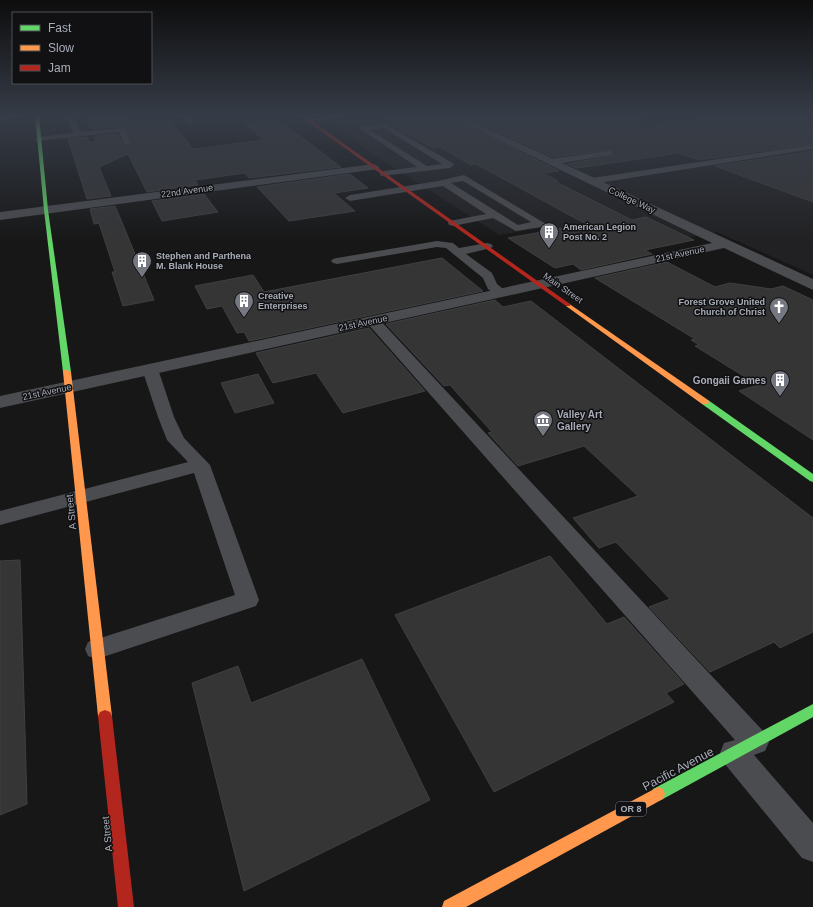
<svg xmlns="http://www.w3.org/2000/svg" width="813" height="907" viewBox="0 0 813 907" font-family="Helvetica,sans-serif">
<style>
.built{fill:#212123}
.building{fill:#353536;stroke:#3f4043}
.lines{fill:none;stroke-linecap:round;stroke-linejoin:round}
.lane{fill:#4b4c50;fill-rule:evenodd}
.street{fill:#4b4c50;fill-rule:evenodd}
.fast{fill:#63d668;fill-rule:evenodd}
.slow{fill:#ff974d;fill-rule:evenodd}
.jam{fill:#b3261e;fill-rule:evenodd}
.labels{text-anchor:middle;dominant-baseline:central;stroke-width:3;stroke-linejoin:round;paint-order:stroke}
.far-street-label{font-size:9px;fill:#a8adb8;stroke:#111113}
.far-poi-label{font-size:9px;font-weight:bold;fill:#a8adb8;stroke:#111113;text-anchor:start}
.shield{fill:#111113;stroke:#7b7e86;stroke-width:1}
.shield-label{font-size:9px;font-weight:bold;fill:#a8adb8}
.poi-label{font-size:10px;font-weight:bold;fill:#a8adb8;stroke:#111113;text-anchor:end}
.street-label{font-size:10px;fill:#a8adb8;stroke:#111113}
.near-street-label{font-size:12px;fill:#a8adb8;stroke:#111113}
</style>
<rect width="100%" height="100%" fill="#171717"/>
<path class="built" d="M317 115H813V275L717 232 601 255 550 226 499 235 370 152 344 132Z"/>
<g class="building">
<path d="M85 115H124L128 123 169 119 193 149 264 140 245 124 277 120 281 123H283L341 167 249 178 245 173 195 180 198 185 147 192 128 154 99 167 111 196 87 199 68 139 87 137 89 142H96L94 136 118 134 124 146 132 142 124 126 91 129Z"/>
<path d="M429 115H446L559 171 543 173 558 181H554L632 220 646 217 694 240 645 250 652 254 581 270 573 264 555 268 508 238 586 224 476 164 471 165 440 147 433 148 383 120Z"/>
<path d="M462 115H641L642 127 731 115H788L813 122V144L699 160 679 153 577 168 567 164 611 156 612 150 553 157Z"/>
<path d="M813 151V202L715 166Z"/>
<path d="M350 174 368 188 334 193 355 211 289 221 257 187Z"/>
<path d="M204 194 218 212 162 221 152 201Z"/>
<path d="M115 206 121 220 154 300 123 306 112 272H115L99 223 94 224 90 209Z"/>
<path d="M442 258 483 291 249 341 244 332 237 333 222 306 207 309 195 286 253 275 264 292Z"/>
<path d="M667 262 715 287 730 283 771 289 783 286 813 300V440L739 391 758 385 695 346 699 345 691 340 695 339 595 278Z"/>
<path d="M495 300 503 307 531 301 813 518V632L780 648 774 642 710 672 649 607 670 599 616 542 599 548 573 518 638 496 584 446 518 466 488 433 492 432 450 385 444 386 386 324Z"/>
<path d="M369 328 425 391 343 413 316 373 273 383 256 353Z"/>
<path d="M258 374 274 403 235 413 221 383Z"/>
<path d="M550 556 607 624 624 617 684 684 666 693 674 702 494 792 395 615Z"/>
<path d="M20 560 27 804 0 815V561Z"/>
<path d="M362 659 430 800 244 891 192 683 238 666 251 703Z"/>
</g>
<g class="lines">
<g class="lane">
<path d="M67 115H73L81 132 121 128H124L131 142 127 144H124L119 132 36 141 35 139 39 137 73 133Z"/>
<path d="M176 115 187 116 194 122 192 123H188L183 118Z"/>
<path d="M385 124 453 163 454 165 450 168 381 176 380 174 384 171 417 167 359 128 363 126ZM384 128 442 164 427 166 370 130Z"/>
<path d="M813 145V149L592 184 587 181 592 178Z"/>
<path d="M608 151H611V155L550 165 546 162 550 159Z"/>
<path d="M464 175 546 224 541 227 516 231 493 218 453 226 449 225 448 223 449 221 486 214 443 186 350 201 345 198 350 195 438 181ZM463 181 531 222 518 225 451 183Z"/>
<path d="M437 241 453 243 459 248 487 243 491 244 493 246 491 248 466 254 492 273 497 284 508 293 506 296H498L488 289 483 278 446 248 437 247 337 264 333 263 331 261 333 259 337 258Z"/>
<path d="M373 317 378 318 765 733 769 742 765 751 754 755 813 823V862L802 858 724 763 720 753 724 743 735 740 368 324 366 321 368 318Z"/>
<path d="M150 364 155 366 158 369 174 417 184 438 210 465 259 600 256 606 97 659 88 656 85 649 88 642 235 595 194 473 0 525V511L188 462 167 440 158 417 142 369 145 366Z"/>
</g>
<g class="street">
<path d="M0 115H24L20 118 0 120Z"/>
<path d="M297 115H307L312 120 308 123Z"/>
<path d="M447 115H458L813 279V290L724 248 0 408V396L712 243Z"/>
<path d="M374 164 379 167 378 169 0 220V212Z"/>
</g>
<g class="fast">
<path d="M35 115H39L48 210 71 372 67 374 63 372 44 210Z"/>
<path d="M702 400H708L813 474V482L810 481 702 404 701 402Z"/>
<path d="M813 704V717L663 799 658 801 653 799 651 794 653 789Z"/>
</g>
<g class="slow">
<path d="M340 115H352L308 121 306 120Z"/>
<path d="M568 303 708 400 709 402 708 404H702L566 306V304Z"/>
<path d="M64 370H67L71 372 112 716 110 720 105 722 100 720 98 716 63 372Z"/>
<path d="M658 787 663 789 665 794 663 799 466 907H442L444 901Z"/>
</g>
<g class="jam">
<path d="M307 119H309L570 304V306H566L307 121Z"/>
<path d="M105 710 110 712 112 716 134 907H118L98 716 100 712Z"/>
</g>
</g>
<linearGradient id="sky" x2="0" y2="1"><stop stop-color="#0d0d0d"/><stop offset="0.48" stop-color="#363c47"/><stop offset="1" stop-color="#363c47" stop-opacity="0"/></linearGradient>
<rect width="813" height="242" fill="url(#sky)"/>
<defs>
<symbol id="building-pin" viewBox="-11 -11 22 30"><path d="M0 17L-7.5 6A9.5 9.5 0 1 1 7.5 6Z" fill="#757880" stroke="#111113"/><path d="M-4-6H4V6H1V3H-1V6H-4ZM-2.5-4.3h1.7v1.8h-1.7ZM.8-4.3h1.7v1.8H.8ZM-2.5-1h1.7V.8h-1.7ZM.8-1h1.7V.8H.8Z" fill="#fff"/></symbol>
<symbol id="church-pin" viewBox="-11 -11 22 30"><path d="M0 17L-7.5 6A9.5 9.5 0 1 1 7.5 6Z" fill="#757880" stroke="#111113"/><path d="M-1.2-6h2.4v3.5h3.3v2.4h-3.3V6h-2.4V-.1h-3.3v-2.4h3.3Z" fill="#fff"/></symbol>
<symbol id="museum-pin" viewBox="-11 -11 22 30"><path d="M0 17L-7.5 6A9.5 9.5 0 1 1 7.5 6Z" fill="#757880" stroke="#111113"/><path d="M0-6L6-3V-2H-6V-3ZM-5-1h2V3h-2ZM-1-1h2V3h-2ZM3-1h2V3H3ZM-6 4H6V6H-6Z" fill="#fff"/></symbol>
</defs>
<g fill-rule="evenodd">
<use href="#building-pin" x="538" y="221" width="22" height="30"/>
<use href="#building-pin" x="131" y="250" width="22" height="30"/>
<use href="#building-pin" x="233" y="290" width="22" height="30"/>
<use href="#church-pin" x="768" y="296" width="22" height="30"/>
<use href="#building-pin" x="769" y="369" width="22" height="30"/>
<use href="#museum-pin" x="532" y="409" width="22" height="30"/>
</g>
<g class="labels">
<g class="far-street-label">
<text transform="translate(187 191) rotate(-8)">22nd Avenue</text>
<text transform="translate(632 200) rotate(25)">College Way</text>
<text transform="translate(680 254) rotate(-12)">21st Avenue</text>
<text transform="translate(563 288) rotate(35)">Main Street</text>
<text transform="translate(363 323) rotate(-12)">21st Avenue</text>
<text transform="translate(47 392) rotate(-12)">21st Avenue</text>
</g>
<g class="far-poi-label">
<text x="563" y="227">American Legion<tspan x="563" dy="10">Post No. 2</tspan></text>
<text x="156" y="256">Stephen and Parthena<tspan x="156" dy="10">M. Blank House</tspan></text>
<text x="258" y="296">Creative<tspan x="258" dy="10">Enterprises</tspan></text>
<text x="765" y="302" text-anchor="end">Forest Grove United<tspan x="765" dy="10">Church of Christ</tspan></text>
</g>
<rect class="shield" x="616" y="802" width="30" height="14" rx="3"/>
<g class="shield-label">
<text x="631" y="809">OR 8</text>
</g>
<g class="poi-label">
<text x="766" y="380">Gongaii Games</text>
<text x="557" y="414" text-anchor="start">Valley Art<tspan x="557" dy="12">Gallery</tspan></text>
</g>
<g class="street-label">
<text transform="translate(71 512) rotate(-96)">A Street</text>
<text transform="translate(107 834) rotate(-96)">A Street</text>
</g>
<g class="near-street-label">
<text transform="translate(678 769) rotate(-28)">Pacific Avenue</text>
</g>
</g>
<rect x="12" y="12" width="140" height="72" fill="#111113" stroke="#4d4f55"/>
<rect x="20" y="25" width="20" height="6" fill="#63d668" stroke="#4d4f55"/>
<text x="48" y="32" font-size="12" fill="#a8adb8">Fast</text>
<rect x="20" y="45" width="20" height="6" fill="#ff974d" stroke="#4d4f55"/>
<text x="48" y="52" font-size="12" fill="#a8adb8">Slow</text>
<rect x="20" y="65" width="20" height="6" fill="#b3261e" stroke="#4d4f55"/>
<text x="48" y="72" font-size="12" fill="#a8adb8">Jam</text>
</svg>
